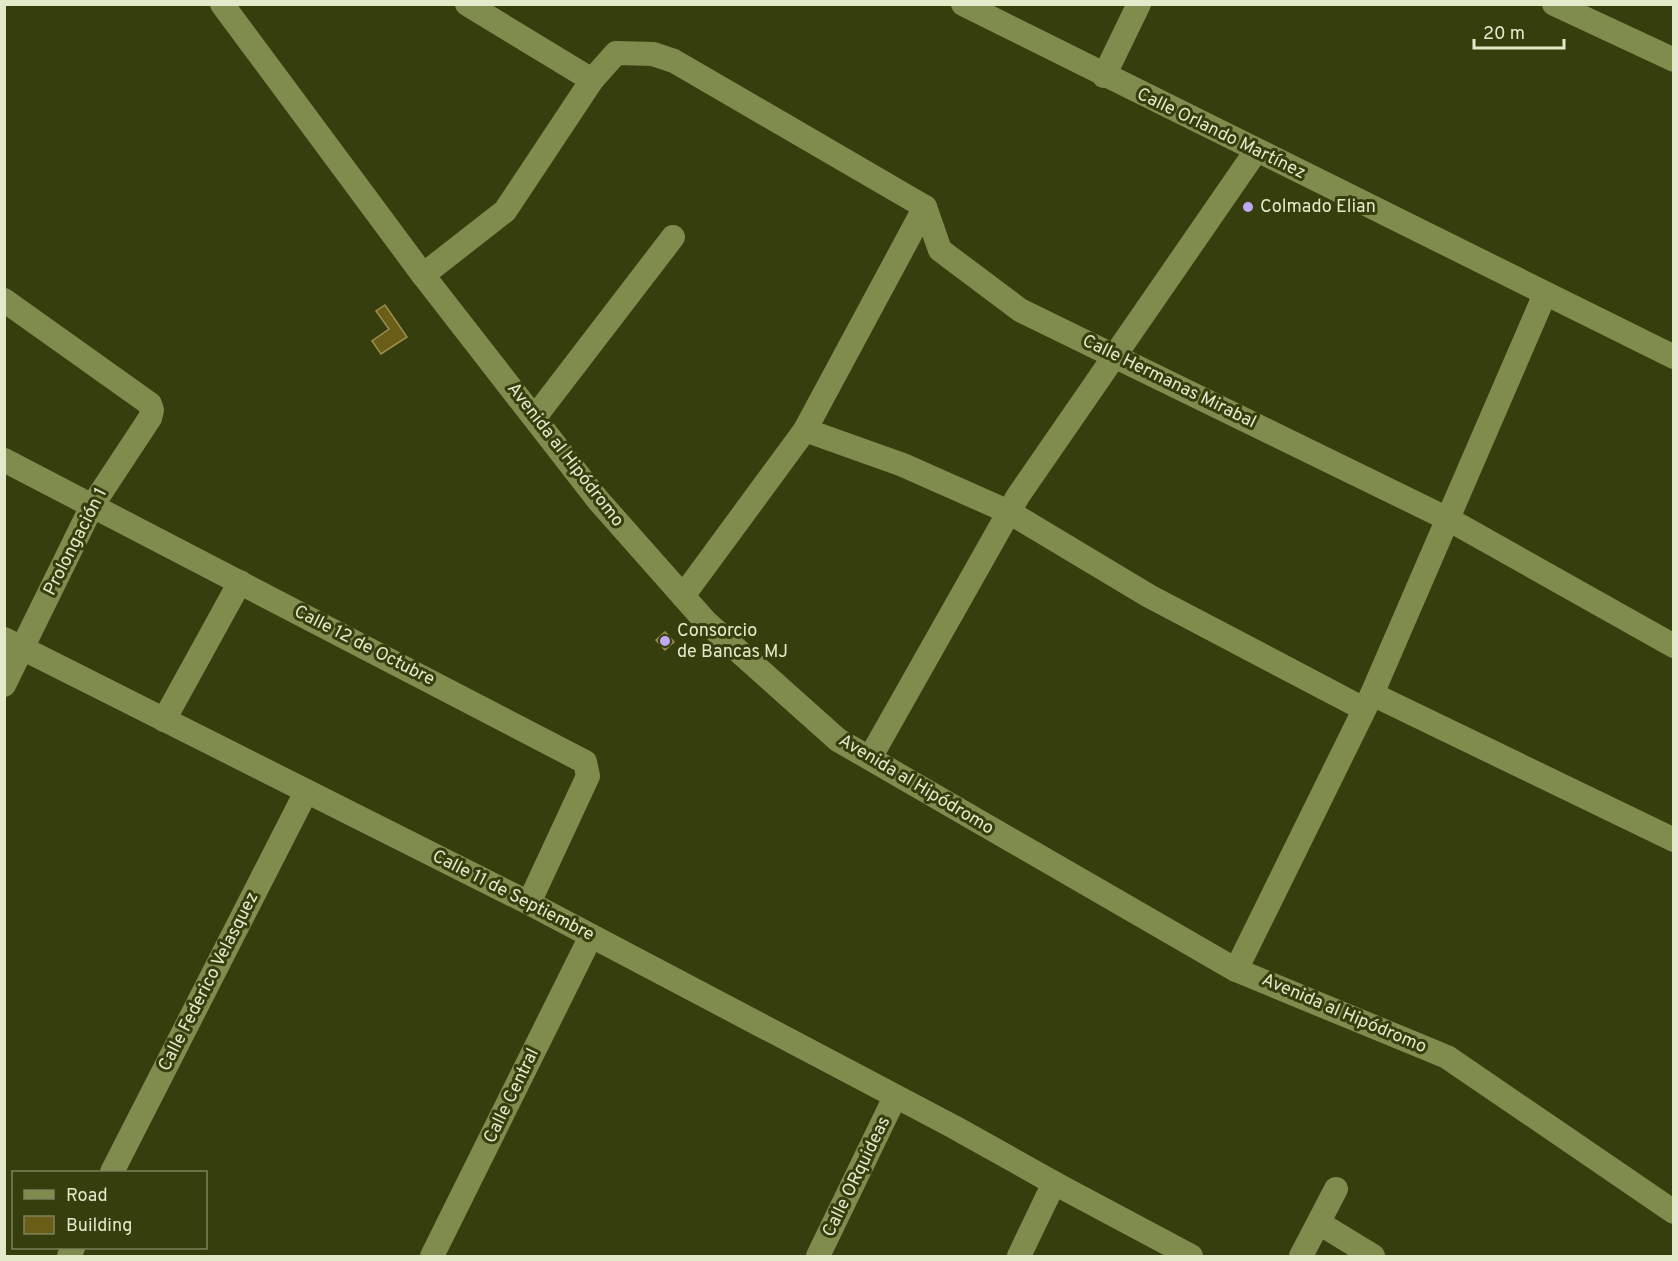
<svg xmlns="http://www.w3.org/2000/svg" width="1678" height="1261" viewBox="0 0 1678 1261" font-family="Overpass,sans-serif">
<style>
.building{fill:#6a5d18;stroke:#9c8f4e;stroke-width:1.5}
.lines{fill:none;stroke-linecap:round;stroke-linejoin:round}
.minor{stroke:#808c4e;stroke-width:24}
.poi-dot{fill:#c0a8f4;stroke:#363e0e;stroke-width:2}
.labels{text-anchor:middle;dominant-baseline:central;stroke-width:6;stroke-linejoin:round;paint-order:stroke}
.street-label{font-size:18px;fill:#e3eaca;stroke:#363e0e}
.poi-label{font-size:18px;fill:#e3eaca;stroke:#363e0e;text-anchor:start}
</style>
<rect width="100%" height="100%" fill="#363e0e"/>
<g class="building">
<path d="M385 305 407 337 381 354 372 341 389 329 376 311Z"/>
<path d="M665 632 674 642 665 650 656 640Z"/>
</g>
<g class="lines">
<g class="minor">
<path d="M222 4 423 275 598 500 706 622 838 740 1236 970 1447 1057 1674 1212"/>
<path d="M467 4 592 80"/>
<path d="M963 4 1674 357"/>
<path d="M1554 4 1674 60"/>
<path d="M1104 76 1139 4"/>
<path d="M925 207 940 250 1020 310 1448 519 1674 646"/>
<path d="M423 275 505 211 592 80 616 53 653 54 674 61 925 207 805 430 683 596"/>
<path d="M4 300 150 404 152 410 150 418 92 506 4 685"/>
<path d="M535 417 673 237"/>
<path d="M805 430 903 465 1009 512 1149 596 1364 709"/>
<path d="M4 460 585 762 588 776 529 903"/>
<path d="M4 639 529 903 954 1127 1054 1183 1019 1256"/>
<path d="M1372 694 1674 840"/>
<path d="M164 720 240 582"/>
<path d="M870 758 1018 496 1256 151"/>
<path d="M1236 970 1372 694 1545 294"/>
<path d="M112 1172 306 792"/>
<path d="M1054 1183 1191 1256"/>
<path d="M1319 1223 1373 1256"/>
<path d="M69 1256 73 1248"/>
<path d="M432 1256 591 936"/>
<path d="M818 1256 895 1097"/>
<path d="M1301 1256 1336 1189"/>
</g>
</g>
<g class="poi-dot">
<circle cx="1248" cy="207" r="6"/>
<circle cx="665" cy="641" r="6"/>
</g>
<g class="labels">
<g class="street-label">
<text transform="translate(1221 134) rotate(26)">Calle Orlando Martínez</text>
<text transform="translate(1169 382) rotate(26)">Calle Hermanas Mirabal</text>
<text transform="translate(565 455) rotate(52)">Avenida al Hipódromo</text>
<text transform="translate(76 542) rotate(-63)">Prolongación 1</text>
<text transform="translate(364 646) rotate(27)">Calle 12 de Octubre</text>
<text transform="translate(916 785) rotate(31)">Avenida al Hipódromo</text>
<text transform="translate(513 896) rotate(27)">Calle 11 de Septiembre</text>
<text transform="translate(209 982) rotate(-63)">Calle Federico Velasquez</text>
<text transform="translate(1344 1014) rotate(23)">Avenida al Hipódromo</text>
<text transform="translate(512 1096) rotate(-64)">Calle Central</text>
<text transform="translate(857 1177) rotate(-64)">Calle ORquideas</text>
</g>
<g class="poi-label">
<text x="1260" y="207">Colmado Elian</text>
<text x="677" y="631">Consorcio<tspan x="677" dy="21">de Bancas MJ</tspan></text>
</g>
</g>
<rect width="1678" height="1261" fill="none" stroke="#e3eaca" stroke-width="12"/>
<rect x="12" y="1171" width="195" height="78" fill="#363e0e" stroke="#7b8359" stroke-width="1.5"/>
<rect x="24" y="1190" width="30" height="9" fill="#808c4e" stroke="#7b8359" stroke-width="1.5"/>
<text x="66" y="1201" font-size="18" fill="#e3eaca">Road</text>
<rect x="24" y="1216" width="30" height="18" fill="#6a5d18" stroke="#7b8359" stroke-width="1.5"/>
<text x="66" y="1231" font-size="18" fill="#e3eaca">Building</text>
<path d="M1474 39v9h90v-9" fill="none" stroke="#e3eaca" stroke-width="3"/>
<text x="1483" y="39" font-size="18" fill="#e3eaca" stroke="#363e0e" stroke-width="4.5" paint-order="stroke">20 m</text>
</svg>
